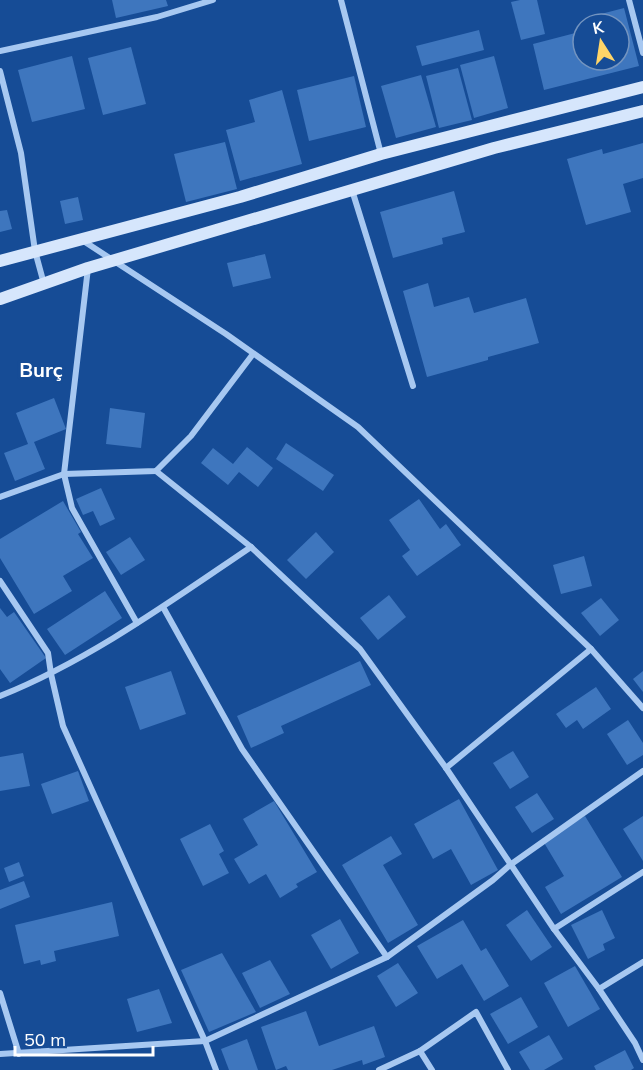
<svg xmlns="http://www.w3.org/2000/svg" width="643" height="1070" viewBox="0 0 643 1070" font-family="Mulish,sans-serif">
<style>
.building{fill:#3e76be}
.lines{fill:none;stroke-linecap:round;stroke-linejoin:round}
.minor{stroke:#a7c8f1;stroke-width:6}
.secondary{stroke:#d6e6fc;stroke-width:12}
.labels{text-anchor:middle;dominant-baseline:central;stroke-width:6;stroke-linejoin:round;paint-order:stroke}
.quarter-label{font-size:20px;font-weight:bold;fill:#fff;stroke:#164c96}
</style>
<rect width="100%" height="100%" fill="#164c96"/>
<g class="building">
<path d="M112 0H166L168 6 116 18Z"/>
<path d="M520 0H537L545 34 521 40 511 2Z"/>
<path d="M624 8 639 66 544 90 533 44 583 31V60H619V24H604L601 14Z"/>
<path d="M479 30 484 50 422 66 416 46Z"/>
<path d="M131 47 146 104 103 115 88 58Z"/>
<path d="M72 56 85 109 32 122 18 70Z"/>
<path d="M494 56 508 108 474 118 460 65Z"/>
<path d="M458 68 472 120 439 128 426 76Z"/>
<path d="M421 75 436 127 396 138 381 86Z"/>
<path d="M354 76 366 127 309 141 297 90Z"/>
<path d="M282 90 302 164 240 181 226 130 255 122 249 100Z"/>
<path d="M225 142 237 189 186 202 174 154Z"/>
<path d="M643 143V178L623 184 631 212 586 225 567 159 602 149 603 154Z"/>
<path d="M454 191 465 232 442 238 443 244 393 258 380 212Z"/>
<path d="M78 197 83 220 65 224 60 201Z"/>
<path d="M7 210 12 229 0 232V211Z"/>
<path d="M265 254 271 278 233 287 227 263Z"/>
<path d="M428 283 434 307 469 297 474 313 526 298 539 343 488 357V360L427 377 403 291Z"/>
<path d="M54 398 66 429 34 442 45 469 15 481 4 453 28 444 16 413Z"/>
<path d="M110 408 145 413 141 448 106 444Z"/>
<path d="M286 443 334 475 323 491 276 459Z"/>
<path d="M247 447 273 468 258 487 239 472 228 485 201 463 213 448 233 464Z"/>
<path d="M101 488 115 519 100 526 93 511 83 515 76 499Z"/>
<path d="M419 499 440 529 446 524 461 545 417 576 402 556 410 550 389 520Z"/>
<path d="M63 501 81 532 78 534 93 558 63 576 72 591 34 614 0 558V539Z"/>
<path d="M316 532 334 552 306 579 287 560Z"/>
<path d="M130 537 145 560 121 575 106 552Z"/>
<path d="M584 556 592 586 561 594 553 565Z"/>
<path d="M105 591 122 618 65 655 47 629Z"/>
<path d="M389 595 406 617 378 640 360 618Z"/>
<path d="M601 598 619 620 600 636 581 613Z"/>
<path d="M0 608 7 617 14 612 46 658 10 683 0 669Z"/>
<path d="M360 661 371 685 281 726 284 733 251 748 237 716Z"/>
<path d="M171 671 186 714 140 730 125 687Z"/>
<path d="M643 671V692L633 679Z"/>
<path d="M596 687 611 709 583 729 577 720 566 728 556 714Z"/>
<path d="M628 720 643 743V755L627 765 607 734Z"/>
<path d="M513 751 529 777 510 789 493 763Z"/>
<path d="M23 753 30 786 0 791V757Z"/>
<path d="M78 771 89 801 52 814 41 784Z"/>
<path d="M537 793 554 819 532 833 515 807Z"/>
<path d="M459 799 498 870 471 885 451 849 433 859 414 824Z"/>
<path d="M274 801 317 872 296 884 298 887 280 898 266 874 249 884 234 859 258 845 243 819Z"/>
<path d="M585 816 622 877 561 914 545 887 564 876 543 841Z"/>
<path d="M643 816V861L623 829Z"/>
<path d="M210 824 224 851 219 854 229 873 203 886 180 839Z"/>
<path d="M391 836 402 854 383 865 418 925 388 943 342 865Z"/>
<path d="M19 862 24 876 9 882 4 868Z"/>
<path d="M24 881 30 897 0 909V890Z"/>
<path d="M112 902 119 936 54 951 56 961 41 965 40 960 24 964 15 925Z"/>
<path d="M527 910 552 947 531 961 506 925Z"/>
<path d="M602 910 615 938 603 944 605 950 588 959 571 925Z"/>
<path d="M340 919 359 953 331 969 311 935Z"/>
<path d="M463 920 481 951 486 948 509 986 484 1001 462 964 437 979 417 946Z"/>
<path d="M222 953 256 1012 209 1032 181 970Z"/>
<path d="M270 960 290 994 260 1008 242 973Z"/>
<path d="M398 963 418 993 396 1007 377 976Z"/>
<path d="M575 966 600 1009 568 1027 544 983Z"/>
<path d="M159 989 172 1023 137 1032 127 999Z"/>
<path d="M521 997 538 1027 508 1044 490 1014Z"/>
<path d="M306 1011 319 1046 374 1026 385 1057 363 1065 362 1060 332 1070H288L286 1066 276 1070 261 1027Z"/>
<path d="M549 1035 563 1059 544 1070H530L519 1052Z"/>
<path d="M247 1039 258 1070H229L221 1049Z"/>
<path d="M625 1050 634 1068 631 1070H596L594 1066Z"/>
</g>
<g class="lines">
<g class="minor">
<path d="M341 0 381 154"/>
<path d="M629 0 643 53"/>
<path d="M0 51 157 17 213 0"/>
<path d="M0 71 21 153 35 251 44 284"/>
<path d="M352 190 413 386"/>
<path d="M82 240 226 334 358 427 591 649 643 708"/>
<path d="M88 268 64 474 72 508 137 623"/>
<path d="M156 471 251 547 360 649 446 768 554 929 599 989 635 1043 643 1060"/>
<path d="M0 497 64 474 156 471 191 436 253 354"/>
<path d="M0 581 48 653 51 674 63 726 205 1041 216 1070"/>
<path d="M163 607 242 749 387 957"/>
<path d="M0 696C90 660 171 601 251 547"/>
<path d="M446 768 591 649"/>
<path d="M554 929 643 872"/>
<path d="M599 989 643 962"/>
<path d="M0 993 19 1054"/>
<path d="M420 1051 432 1070"/>
<path d="M0 1054 205 1041 387 957 493 880 510 865 643 771"/>
<path d="M379 1070 420 1051 476 1012 508 1070"/>
</g>
<g class="secondary">
<path d="M0 261 240 197 381 154 643 87"/>
<path d="M0 299 88 268 494 148 643 111"/>
</g>
</g>
<g class="labels">
<g class="quarter-label">
<text x="41" y="369">Burç</text>
</g>
</g>
<g transform="translate(601 42) rotate(348)"><circle r="28" fill="#164c96" stroke="#7394c0" stroke-width="1.5"/>
<path d="M0-4.5L10 22L0 15L-10 22Z" fill="#ffd568"/>
<text y="-9" font-size="16" font-weight="bold" text-anchor="middle" fill="#ffffff">K</text>
</g>
<path d="M15 1046v9h138v-9" fill="none" stroke="#ffffff" stroke-width="3"/>
<text x="24" y="1046" font-size="18" fill="#ffffff" stroke="#164c96" stroke-width="4.5" paint-order="stroke">50 m</text>
</svg>
